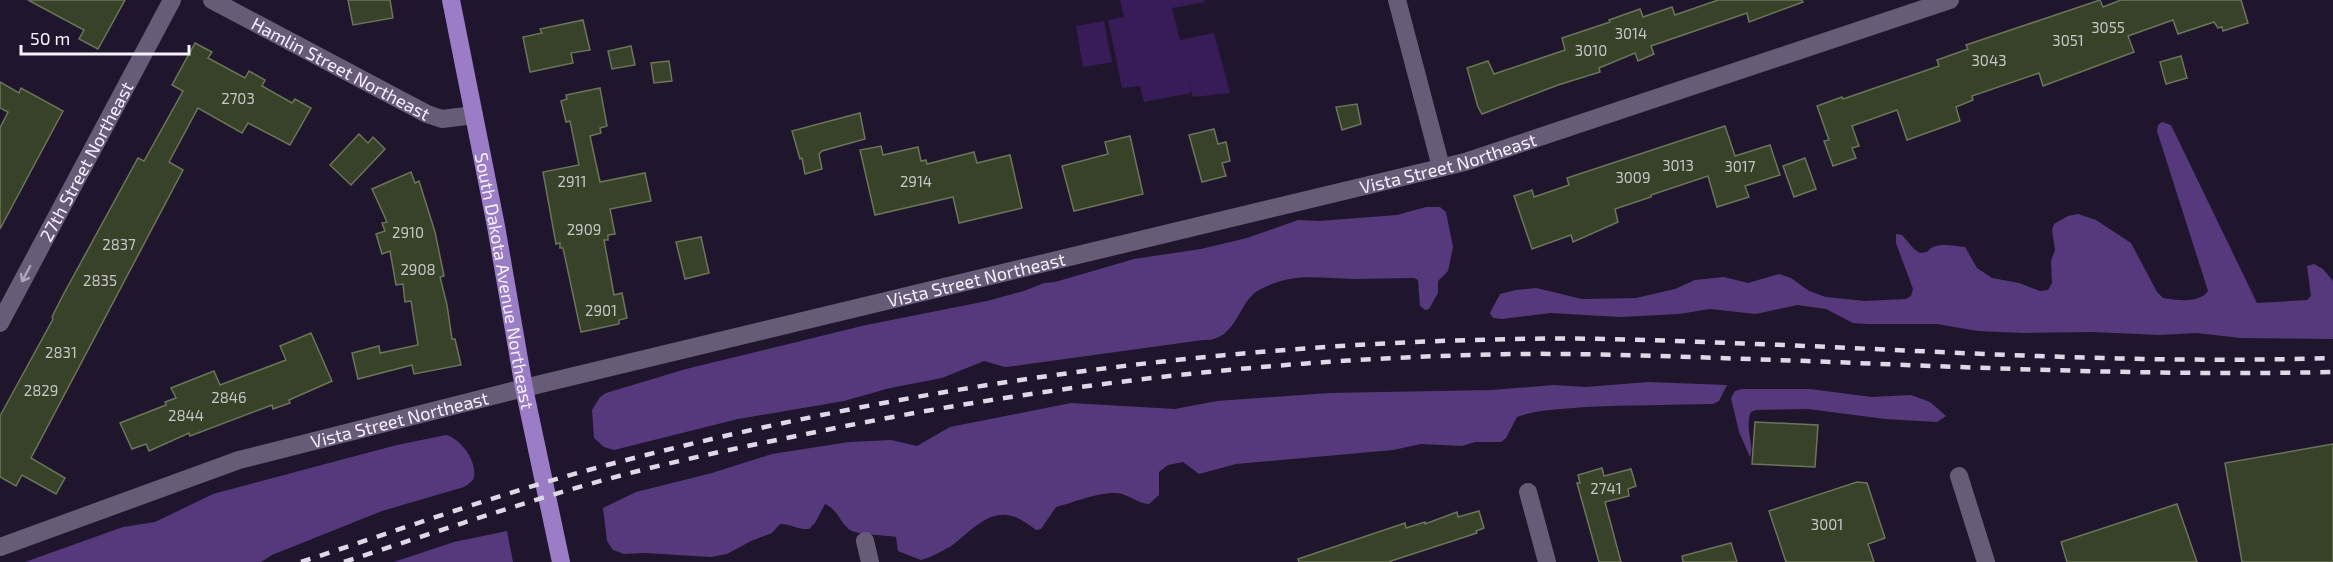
<svg xmlns="http://www.w3.org/2000/svg" width="2333" height="562" viewBox="0 0 2333 562" font-family="'Exo 2',sans-serif">
<style>
.green{fill:#381c59}
.forest{fill:#55397c}
.building{fill:#384228;stroke:#6a7559;stroke-width:1.5}
.lines{fill:none;stroke-linecap:round;stroke-linejoin:round}
.minor{stroke:#665c77;stroke-width:18}
.tertiary{stroke:#665c77;stroke-width:18}
.primary{stroke:#9a7cc7;stroke-width:18}
.rail{stroke:#ded9e7;stroke-width:4.5;stroke-dasharray:10 10;stroke-linecap:butt}
.oneway{stroke:#aea6ba}
.labels{text-anchor:middle;dominant-baseline:central;stroke-width:5;stroke-linejoin:round;paint-order:stroke}
.number-label{font-size:15px;fill:#c6c5c8}
.street-label{font-size:18px;fill:#f6f1fe;stroke:#1f162d}
</style>
<rect width="100%" height="100%" fill="#1f162d"/>
<g class="green">
<path d="M1120 0H1204L1205 2 1172 8 1180 40 1214 33 1230 93 1193 97 1188 78 1191 93 1144 102 1140 86 1122 88 1108 20 1124 17Z"/>
<path d="M1104 21 1112 62 1083 67 1076 26Z"/>
</g>
<g class="forest">
<path d="M2162 122 2171 125 2257 303 2307 300 2311 296 2307 266 2314 264 2323 269 2333 281V339L2241 338 2196 333 2160 335 2092 332 2023 333 1978 331 1937 324H1868L1853 323 1826 309 1797 305 1756 314 1710 309 1679 314 1620 317 1551 313 1502 319 1493 318 1490 313 1500 294 1516 290 1536 288 1582 299 1636 298 1675 289 1695 280 1724 277 1748 283 1779 274 1791 278 1809 291 1826 297 1865 301 1906 299 1911 296 1913 289 1896 243V234L1902 235 1914 249 1920 253 1927 252C1936 241 1952 246 1965 247L1977 268 1992 278 2019 283 2040 291 2048 290 2052 283 2051 261 2055 250 2052 230 2054 224 2068 216 2078 214 2096 220 2131 243 2157 292 2163 298C2176 300 2199 304 2208 291L2157 131 2158 125Z"/>
<path d="M1426 207H1440L1446 212 1453 247 1448 271 1438 281V293L1429 309 1425 310 1420 306 1418 280 1414 278C1394 278 1374 279 1354 279 1318 278 1292 272 1259 290 1238 301 1237 342 1203 340L1015 366 1005 367 984 361 942 378 890 388 844 401 738 419 614 450 604 447 594 438 592 410 600 397 606 393 686 369 866 325 987 301 1024 291 1044 283 1055 282 1134 259 1201 249 1247 238 1298 220 1319 221 1397 215Z"/>
<path d="M1648 382 1727 385 1719 401 1713 404C1671 405 1629 405 1586 407 1564 409 1539 409 1517 417L1506 438 1501 442H1475L1462 446 1421 444 1393 450 1236 464 1199 474 1183 462 1168 465 1159 472V495L1149 504C1138 503 1132 497 1122 494 1106 489 1072 503 1056 507L1041 529 1036 530C1027 524 1018 516 1007 515 985 512 967 535 951 546 941 552 931 557 921 560L898 551 896 537C884 535 862 535 852 531 840 525 840 511 825 504L815 523 809 529C798 530 791 524 780 524L772 533 751 541 727 554 711 557 645 553 624 554 613 550 607 541 603 508 636 492 712 473 772 454 849 442 891 440 917 446 950 427 1071 403 1175 409 1217 401 1329 393 1491 390 1554 385 1586 387Z"/>
<path d="M1742 389H1810L1872 397 1911 395 1930 402 1946 416 1937 422 1885 419 1808 409 1756 410 1751 412C1744 429 1755 444 1750 457L1739 432 1731 398 1735 391Z"/>
<path d="M446 435C461 439 477 461 474 477 473 482 468 484 464 487L382 511 272 555 261 562H25L123 527 155 522 213 494 397 445Z"/>
<path d="M507 531 513 562H394L454 542Z"/>
</g>
<g class="building">
<path d="M28 0H125L98 49 79 39 84 30Z"/>
<path d="M348 0H390L393 18 353 25Z"/>
<path d="M1718 0H1802L1803 2 1749 22 1747 13 1651 46 1654 54 1638 61 1635 53 1599 68 1600 72 1558 85 1482 114 1478 107 1467 68 1488 61 1494 74 1565 50 1562 38 1610 22 1609 20 1640 9 1643 17 1672 7 1675 15Z"/>
<path d="M2100 0 2103 7 2121 0H2241L2248 23 2223 31 2222 27 2218 28 2214 22 2178 34 2173 20 2128 36 2134 52 2043 86 2039 73 1972 96 1973 100 1956 107 1960 121 1907 140 1897 110 1852 126 1859 146 1852 148 1856 158 1833 166 1824 141 1829 140 1817 106 1842 97 1843 99 1939 66 1937 60 1968 49 1966 45Z"/>
<path d="M583 20 590 50 571 53 573 63 530 72 523 37 542 33 540 29Z"/>
<path d="M195 43 212 52 208 58 245 78 249 71 265 80 262 86 292 103 295 99 311 108 290 145 248 123 242 133 198 108 169 162 183 170 31 458 65 478 56 494 22 475 16 486 0 477V416L53 319 52 317 62 297 138 158 144 161 183 91 172 85Z"/>
<path d="M631 46 635 65 612 69 608 51Z"/>
<path d="M2181 56 2187 78 2166 84 2160 62Z"/>
<path d="M669 61 672 81 654 83 651 63Z"/>
<path d="M0 82 19 93 21 88 63 111 0 229V128L8 112 0 108Z"/>
<path d="M600 88 607 126 600 128 601 133 590 136 600 182 645 173 651 201 610 209 615 234 608 235V240H604L614 295 622 293 627 318 619 320V324L581 332 563 248H560V243L556 244 543 172 579 165 570 121 566 122 561 101 567 99 566 95Z"/>
<path d="M1357 104 1361 124 1342 130 1336 107Z"/>
<path d="M860 113 865 139 822 151 819 154 822 169 805 174 802 158 800 159 792 131Z"/>
<path d="M1725 126 1735 156 1770 145 1780 175 1745 186 1749 197 1717 207 1708 176 1651 195V197L1615 209 1618 222 1573 242 1571 235 1532 249 1514 196 1532 190 1534 197 1569 185 1567 178Z"/>
<path d="M1214 129 1218 144 1226 142 1230 161 1222 163 1226 176 1202 182 1189 135Z"/>
<path d="M359 134 368 143 373 137 385 149 351 185 330 165Z"/>
<path d="M1130 136 1143 194 1074 211 1062 166 1108 154 1105 142Z"/>
<path d="M881 146 883 155 918 147 921 161 926 160 927 164 974 152 977 163 1010 155 1022 208 959 223 953 197 875 215 860 150Z"/>
<path d="M1805 158 1816 189 1794 197 1783 166Z"/>
<path d="M411 172 415 183 419 181 435 232 444 276 440 277 447 305 452 339H455L461 365 414 374 412 365 358 379 352 353 379 346 380 353 418 345 411 301 405 302 403 284 396 285 390 251 382 254 376 234 385 231 382 223 387 222 372 189Z"/>
<path d="M701 237 709 273 685 279 676 242Z"/>
<path d="M311 333 332 381 289 400 290 403 273 409 272 405 190 436 189 433 149 451 146 444 132 449 120 423 166 405 165 402 176 398 171 388 214 371 220 385 286 360 280 346Z"/>
<path d="M1755 422 1818 425 1815 467 1752 464Z"/>
<path d="M2333 444V562H2242L2225 463Z"/>
<path d="M1602 468 1604 476 1631 469 1636 486 1628 489 1629 496 1605 502 1621 562H1599L1577 483H1580L1578 475Z"/>
<path d="M1857 482 1867 483 1885 538 1868 544 1874 562H1786L1769 511Z"/>
<path d="M2177 504 2197 562H2067L2061 542Z"/>
<path d="M1479 511 1484 528 1476 531 1477 533 1388 562H1299L1298 559 1405 523 1406 528 1425 522V524L1457 512 1458 517Z"/>
<path d="M1731 543 1737 562H1683L1682 556Z"/>
</g>
<g class="lines">
<g class="minor">
<path id="s1" d="M212 0 427 114 442 119 474 115"/>
<path d="M1397 0 1441 167"/>
<path id="s2" d="M0 323 172 0"/>
<path id="s3" d="M524 388 1465 162 1950 0"/>
<path d="M1959 476 1986 562"/>
<path d="M1528 492 1547 562"/>
<path d="M865 541 870 562"/>
</g>
<path class="tertiary" id="s4" d="M0 547 239 460 524 388"/>
<path class="primary" id="s5" d="M451 0 496 226 524 388 561 562"/>
<g class="rail">
<path d="M301 562C402 529 504 492 607 465 904 387 1209 344 1516 339 1606 337 1695 342 1785 345 1968 353 2150 364 2333 358"/>
<path d="M344 562C430 534 517 504 604 480 673 461 742 447 811 433 1043 385 1278 358 1514 354 1612 353 1710 358 1807 361 1983 368 2158 376 2333 372"/>
</g>
</g>
<defs><path id="oneway-shaft" d="M-6 0H5M1.5-3L5.5 0L1.5 3" fill="none" stroke-width="1.6" stroke-linecap="round" stroke-linejoin="round" transform="scale(1.5)"/></defs>
<use class="oneway" href="#oneway-shaft" transform="translate(26 274) rotate(118)"/>
<g class="labels">
<g class="number-label">
<text x="2108" y="27">3055</text>
<text x="1631" y="33">3014</text>
<text x="2068" y="40">3051</text>
<text x="1591" y="50">3010</text>
<text x="1989" y="60">3043</text>
<text x="238" y="98">2703</text>
<text x="1678" y="165">3013</text>
<text x="1740" y="166">3017</text>
<text x="1633" y="177">3009</text>
<text x="572" y="181">2911</text>
<text x="916" y="181">2914</text>
<text x="584" y="229">2909</text>
<text x="408" y="232">2910</text>
<text x="119" y="244">2837</text>
<text x="418" y="269">2908</text>
<text x="100" y="280">2835</text>
<text x="601" y="310">2901</text>
<text x="61" y="352">2831</text>
<text x="41" y="390">2829</text>
<text x="229" y="397">2846</text>
<text x="186" y="415">2844</text>
<text x="1606" y="488">2741</text>
<text x="1827" y="524">3001</text>
</g>
<g class="street-label">
<text stroke="none"><textPath href="#s1" startOffset="146">Hamlin Street Northeast</textPath></text>
<text stroke="none"><textPath href="#s2" startOffset="183">27th Street Northeast</textPath></text>
<text stroke="none"><textPath href="#s3" startOffset="951">Vista Street Northeast</textPath></text>
<text stroke="none"><textPath href="#s3" startOffset="465">Vista Street Northeast</textPath></text>
<text stroke="none"><textPath href="#s5" startOffset="286">South Dakota Avenue Northeast</textPath></text>
<text stroke="none"><textPath href="#s4" startOffset="420">Vista Street Northeast</textPath></text>
</g>
</g>
<path d="M21 45v9h168v-9" fill="none" stroke="#f6f1fe" stroke-width="3"/>
<text x="30" y="45" font-size="18" fill="#f6f1fe" stroke="#1f162d" stroke-width="4.5" paint-order="stroke">50 m</text>
</svg>
